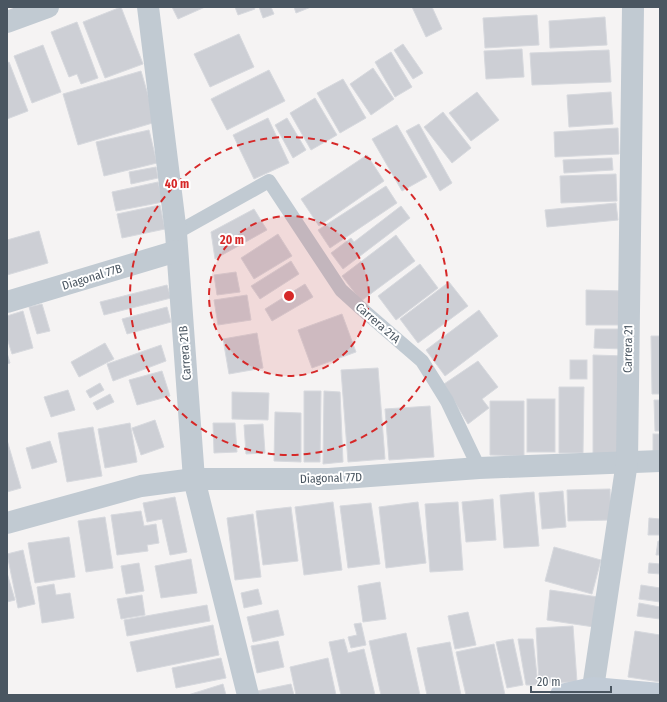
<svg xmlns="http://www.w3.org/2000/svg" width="667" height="702" viewBox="0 0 667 702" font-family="'Fira Sans Condensed',sans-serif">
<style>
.building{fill:#cdcfd5;stroke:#d7d9de}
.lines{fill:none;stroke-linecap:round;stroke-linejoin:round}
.lane{stroke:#c1cad2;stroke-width:14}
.street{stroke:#c1cad2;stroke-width:22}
.secondary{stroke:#c1cbd6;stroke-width:22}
.ring{fill:none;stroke:#d62828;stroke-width:2;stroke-dasharray:7 5}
.labels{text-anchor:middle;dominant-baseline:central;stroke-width:4;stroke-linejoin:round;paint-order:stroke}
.street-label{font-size:12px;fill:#4a5661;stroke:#fff}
.centre{fill:#d62828;stroke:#fff;stroke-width:2}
.ring-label{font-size:12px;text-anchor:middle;font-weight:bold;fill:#d62828;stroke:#fff;stroke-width:4;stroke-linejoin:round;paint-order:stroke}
</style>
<rect width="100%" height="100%" fill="#f5f3f3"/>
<g class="building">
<path d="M121 7 143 64 105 78 83 22Z"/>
<path d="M172 7H205L178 19Z"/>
<path d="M235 7H254L255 9 238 15Z"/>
<path d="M259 7H271L274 14 263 18Z"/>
<path d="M294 7H311L296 13Z"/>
<path d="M412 7H432L442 29 426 37Z"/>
<path d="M537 15 539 45 485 48 483 18Z"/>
<path d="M605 17 607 45 550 48 549 21Z"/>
<path d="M77 22 98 78 81 84 77 74 69 77 51 32Z"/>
<path d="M239 34 254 67 210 87 194 54Z"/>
<path d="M403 44 423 73 413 79 394 50Z"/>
<path d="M43 45 61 92 32 103 14 56Z"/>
<path d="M522 49 524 77 486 79 484 51Z"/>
<path d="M609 50 611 82 532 85 530 53Z"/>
<path d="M391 52 412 87 395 97 375 62Z"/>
<path d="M9 62 28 111 7 119V63Z"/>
<path d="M373 68 394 99 371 115 350 84Z"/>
<path d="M269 70 285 101 227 130 211 99Z"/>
<path d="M141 71 156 122 78 145 63 94Z"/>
<path d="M343 79 366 118 340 133 317 93Z"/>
<path d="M477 92 499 120 471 141 449 113Z"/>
<path d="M611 92 613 124 569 127 567 95Z"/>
<path d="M315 98 337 135 311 150 290 113Z"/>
<path d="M443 112 471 148 452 163 424 127Z"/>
<path d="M268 118 289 163 254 179 233 135Z"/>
<path d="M287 118 306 150 293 158 275 125Z"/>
<path d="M419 124 452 183 440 191 406 131Z"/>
<path d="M397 125 427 177 402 191 372 139Z"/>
<path d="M618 128 619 154 555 157 554 132Z"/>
<path d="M149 130 157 163 104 176 96 142Z"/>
<path d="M367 155 384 181 319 226 301 199Z"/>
<path d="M612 158 613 170 564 173 563 160Z"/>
<path d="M156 167 158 178 131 184 129 172Z"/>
<path d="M616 174 617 201 561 203 560 176Z"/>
<path d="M158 182 163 202 116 211 112 192Z"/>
<path d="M386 186 397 203 330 248 318 230Z"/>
<path d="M616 203 618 220 547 227 545 210Z"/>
<path d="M160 205 165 229 122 238 117 214Z"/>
<path d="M401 206 410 218 343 269 331 253 351 238 354 242Z"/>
<path d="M254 209 267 230 215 259 211 232Z"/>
<path d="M39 231 48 263 7 275V240Z"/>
<path d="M278 234 292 256 254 279 241 258Z"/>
<path d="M396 235 415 261 361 301 342 276Z"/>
<path d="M291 261 299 274 260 299 251 286Z"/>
<path d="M420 264 438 288 396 320 378 296Z"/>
<path d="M236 272 240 292 217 295 214 275Z"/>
<path d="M449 282 468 306 418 343 400 319Z"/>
<path d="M305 284 313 297 272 321 265 309Z"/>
<path d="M167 285 171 298 104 315 100 302Z"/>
<path d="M586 290 625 291V325H586Z"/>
<path d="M247 295 251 320 218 325 214 300Z"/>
<path d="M42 304 50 331 37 334 29 307Z"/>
<path d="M167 307 171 322 127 334 122 319Z"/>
<path d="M479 310 498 336 445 376 426 350Z"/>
<path d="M23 311 33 348 12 354 7 338V316Z"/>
<path d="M342 314 356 352 312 368 298 330Z"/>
<path d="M595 329H625V349L594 348Z"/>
<path d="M257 333 263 368 229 374 223 339Z"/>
<path d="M651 336H660V394H652Z"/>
<path d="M105 343 114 359 79 377 71 362Z"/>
<path d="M161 345 166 361 113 381 107 364Z"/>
<path d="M7 353 10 363 7 364Z"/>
<path d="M593 355 626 356V461H593Z"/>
<rect x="570" y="360" width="17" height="19"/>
<path d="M478 361 498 387 482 399 489 408 468 424 444 384Z"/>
<path d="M378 368 385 459 348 462 341 370Z"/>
<path d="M162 371 170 396 137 405 129 380Z"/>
<path d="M100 383 104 390 90 398 86 391Z"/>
<path d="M559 387H584L583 453H559Z"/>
<path d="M68 390 75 410 51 417 44 397Z"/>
<path d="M304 391H321L320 462H304Z"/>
<path d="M324 391 340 392 343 462 323 464Z"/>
<path d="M232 392 269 393 268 420 232 419Z"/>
<path d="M110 394 114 402 97 410 93 403Z"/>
<rect x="527" y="399" width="28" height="53"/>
<path d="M654 400H660V431H655Z"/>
<path d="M490 401H524V456L490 455Z"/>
<path d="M430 406 434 457 389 460 385 409Z"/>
<path d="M275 412 301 413V462L274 461Z"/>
<path d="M155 420 164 447 141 455 132 428Z"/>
<path d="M130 423 137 462 105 468 98 429Z"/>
<path d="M213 423H235L237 452 214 453Z"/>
<path d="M263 424 265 453 246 454 244 425Z"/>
<path d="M93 427 102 476 67 482 58 433Z"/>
<rect x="653" y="434" width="7" height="21"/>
<path d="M7 440 21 488 7 492Z"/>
<path d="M50 441 57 462 32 469 26 448Z"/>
<path d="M610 489 611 520 568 521 567 490Z"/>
<path d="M563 491 566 527 542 529 539 493Z"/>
<path d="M534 492 539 546 504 548 500 495Z"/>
<path d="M175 497 187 552 170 555 162 519 147 522 143 503Z"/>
<path d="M493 499 496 540 466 542 462 502Z"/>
<path d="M333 502 342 570 304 575 295 507Z"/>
<path d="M418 502 426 563 386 568 379 507Z"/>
<path d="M458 502 463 570 430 572 425 504Z"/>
<path d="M371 503 380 564 348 568 340 506Z"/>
<path d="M291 507 298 561 263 565 256 511Z"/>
<path d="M141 511 144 526 156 524 159 543 147 545 148 551 117 555 111 515Z"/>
<path d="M253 514 261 577 235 580 227 518Z"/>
<path d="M105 517 113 568 86 572 78 521Z"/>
<path d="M649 518 660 519V535H648Z"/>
<path d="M69 537 75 577 35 583 28 543Z"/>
<path d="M658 541H660V555H656Z"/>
<path d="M554 547 601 560 592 594 545 581Z"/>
<path d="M23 550 35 604 18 608 7 554Z"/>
<path d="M191 559 197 593 161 598 155 566Z"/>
<path d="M139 563 144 591 126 594 121 566Z"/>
<path d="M649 563 660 564V574L648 573Z"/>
<path d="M7 573 15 600 7 602Z"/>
<path d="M380 582 386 619 363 622 358 586Z"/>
<path d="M54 584 56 595 70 593 74 618 42 623 37 587Z"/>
<path d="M641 585 660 588V602L639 599Z"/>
<path d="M258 589 262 604 244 608 241 593Z"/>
<path d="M550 590 598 597 594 627 547 620Z"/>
<path d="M142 595 145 615 121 619 117 599Z"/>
<path d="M639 603 660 607V619L637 616Z"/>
<path d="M207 605 210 621 127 636 124 620Z"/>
<path d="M278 610 284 635 253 642 247 617Z"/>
<path d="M468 612 476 645 455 649 448 616Z"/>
<path d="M361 623 366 645 351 648 348 637 357 635 354 624Z"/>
<path d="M213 625 219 655 137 672 130 642Z"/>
<path d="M573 626 577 682 539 683 536 628Z"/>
<path d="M635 631 660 635V682L628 677Z"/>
<path d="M406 633 420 695H381L369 641Z"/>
<path d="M344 639 348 653 364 649 375 695H341L329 642Z"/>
<path d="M513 639 523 685 507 688 496 642Z"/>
<path d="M518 639H533L538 685H526Z"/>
<path d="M278 641 284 667 257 673 251 646Z"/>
<path d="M450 642 461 695H427L417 648Z"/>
<path d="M494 644 505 695H466L456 652Z"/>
<path d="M221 658 226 678 176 688 172 668Z"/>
<path d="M328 658 336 695H296L290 667Z"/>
<path d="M223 684 226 695H188Z"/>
<path d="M291 684 294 695H258L257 691Z"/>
</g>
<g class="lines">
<path class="lane" d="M176 233 269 181 341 290 363 310 422 361 434 380 447 401 479 468"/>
<g class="street">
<path d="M148 7 176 233 194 479 248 695"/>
<path d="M7 22 48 7"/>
<path d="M7 302 177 251"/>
<path d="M7 523 141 486 194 479H329L479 468 660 461"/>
<path d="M593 688 627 462 633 7"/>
</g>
<path class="secondary" d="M561 695 593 688 660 694"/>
</g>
<circle cx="289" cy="296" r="80" fill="#d62828" fill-opacity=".12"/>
<g class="ring">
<circle cx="289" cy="296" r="80"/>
<circle cx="289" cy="296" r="159"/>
</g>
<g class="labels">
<g class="street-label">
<text transform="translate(92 277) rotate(-17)">Diagonal 77B</text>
<text transform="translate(378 323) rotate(41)">Carrera 21A</text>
<text transform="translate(628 349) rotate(-89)">Carrera 21</text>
<text transform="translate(185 353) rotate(-94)">Carrera 21B</text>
<text transform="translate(331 478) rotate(-2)">Diagonal 77D</text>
</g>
</g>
<circle cx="289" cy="296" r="6" class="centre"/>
<g class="ring-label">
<text x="177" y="188">40 m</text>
<text x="232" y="244">20 m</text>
</g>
<rect width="667" height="702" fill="none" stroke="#4a5661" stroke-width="16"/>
<path d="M531 686v6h80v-6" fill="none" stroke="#4a5661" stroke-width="2"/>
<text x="537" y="686" font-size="12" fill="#4a5661" stroke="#ffffff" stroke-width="3" paint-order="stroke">20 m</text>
</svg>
